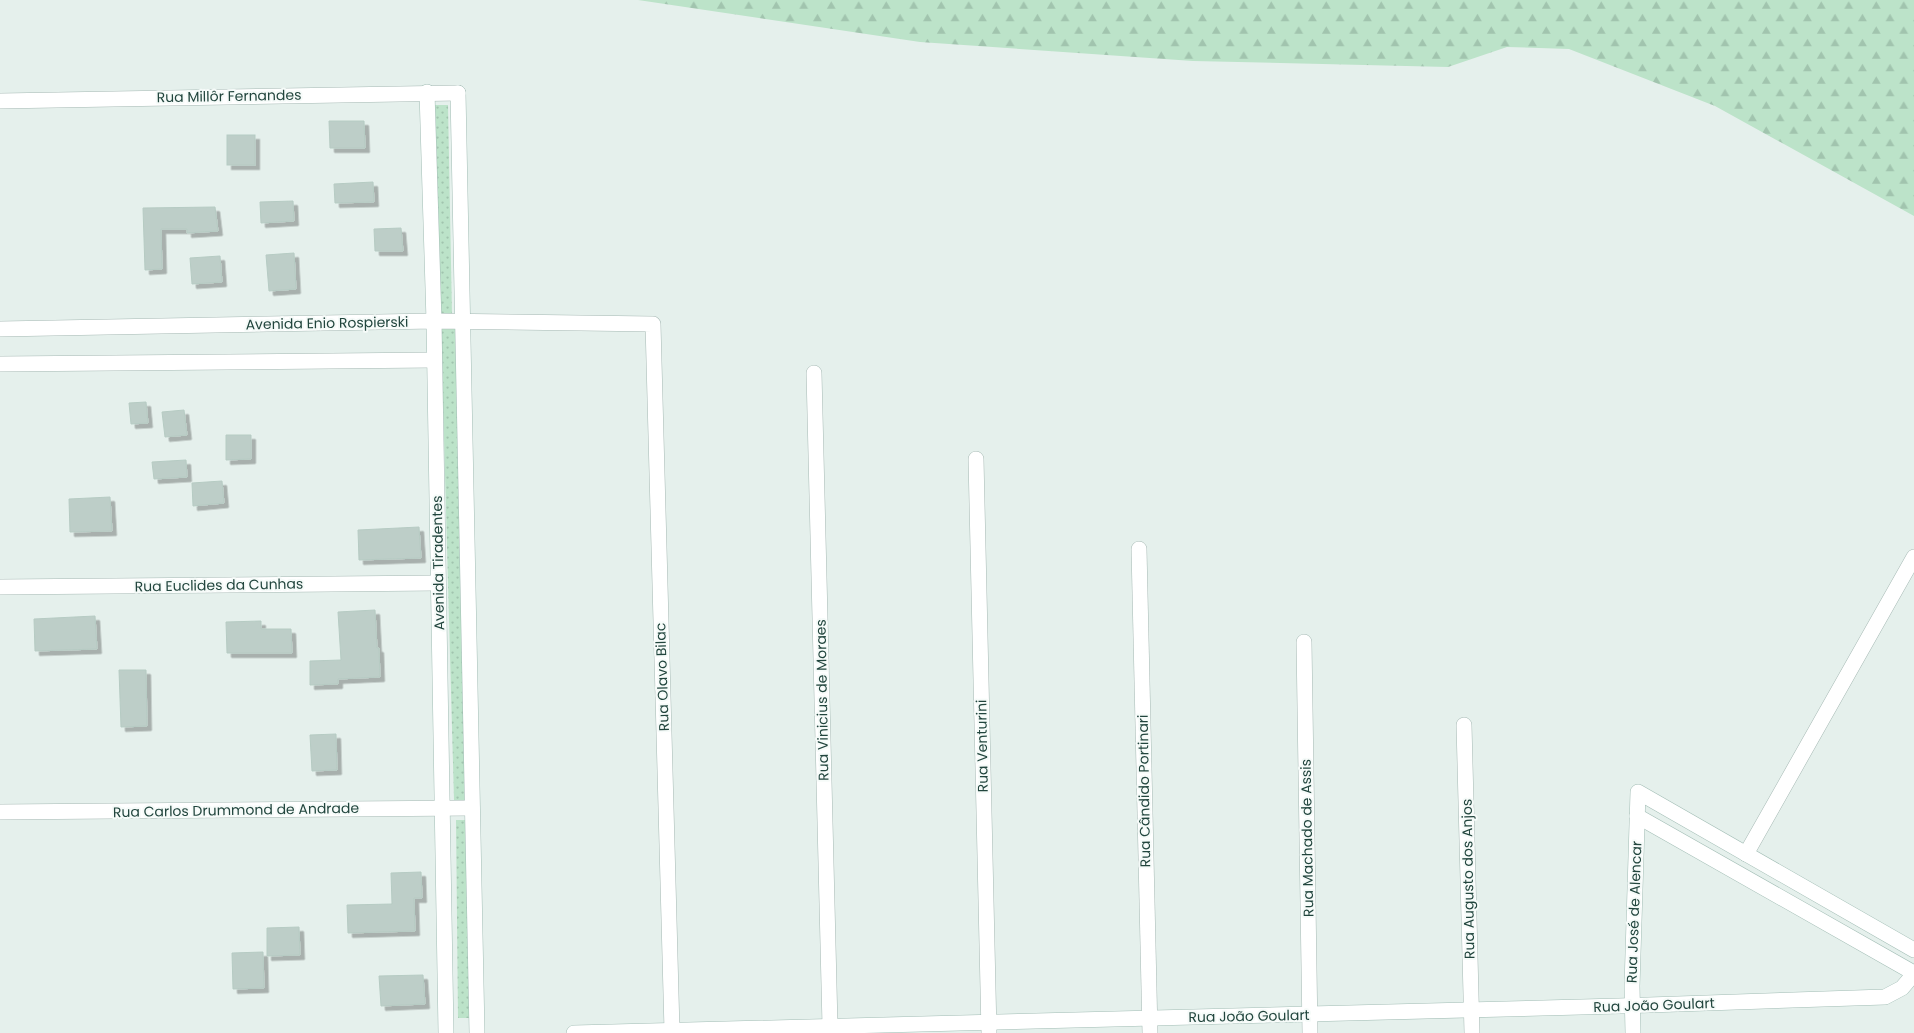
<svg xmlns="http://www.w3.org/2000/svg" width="1914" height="1033" viewBox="0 0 1914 1033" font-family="Poppins,sans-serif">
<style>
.grass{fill:url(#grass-dots)}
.forest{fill:url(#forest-firs)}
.building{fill:#bdcec8;stroke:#b6cbc3;filter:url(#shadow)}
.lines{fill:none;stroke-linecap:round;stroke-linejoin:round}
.street-casing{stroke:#a6b9b4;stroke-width:16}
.secondary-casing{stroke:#a2bdb5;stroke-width:16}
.street{stroke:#fff;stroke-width:15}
.secondary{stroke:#fff;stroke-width:15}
.labels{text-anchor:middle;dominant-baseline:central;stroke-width:4;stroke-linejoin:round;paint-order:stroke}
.street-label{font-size:14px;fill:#21453d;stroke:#f6fbf9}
</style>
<defs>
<pattern id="grass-dots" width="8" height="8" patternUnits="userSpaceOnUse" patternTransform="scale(1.25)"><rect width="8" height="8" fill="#bce3c9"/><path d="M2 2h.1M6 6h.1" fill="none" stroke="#a1c4ae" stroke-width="1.8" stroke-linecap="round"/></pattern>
<pattern id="forest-firs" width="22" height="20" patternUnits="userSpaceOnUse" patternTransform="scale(1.25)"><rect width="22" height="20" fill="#bce3c9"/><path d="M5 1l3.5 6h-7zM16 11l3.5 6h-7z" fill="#a1c4ae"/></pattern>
<filter id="shadow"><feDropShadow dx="4.5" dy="4.5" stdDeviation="0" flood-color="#0004"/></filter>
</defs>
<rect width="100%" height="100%" fill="#e5f0ec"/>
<g class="grass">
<path d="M435 105H448L452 315H441Z"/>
<path d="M441 329H456L468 800H454Z"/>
<path d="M456 820H468L472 1018H458Z"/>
</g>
<path class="forest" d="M638 0H1914V216L1715 106 1569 49 1507 47 1448 67 1193 61 920 42Z"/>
<g class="building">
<path d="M329 121H364L365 148H330Z"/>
<rect x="227" y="135" width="28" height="30"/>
<path d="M373 182 374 202 335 203 334 184Z"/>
<path d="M293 201 294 221 261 223 260 202Z"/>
<path d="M215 207 218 231 187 233V229H161L162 269 145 270 143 208Z"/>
<path d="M401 228 403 251H375L374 229Z"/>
<path d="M294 253 296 289 269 291 266 255Z"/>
<path d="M220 256 222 282 192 284 190 258Z"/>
<path d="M146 402 148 423 131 424 129 403Z"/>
<path d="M184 410 187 435 165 437 162 412Z"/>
<path d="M226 435H251V459L226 460Z"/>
<path d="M186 460 187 477 154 479 152 462Z"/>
<path d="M222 481 224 503 193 506 192 483Z"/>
<path d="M110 497 112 531 70 532 69 499Z"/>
<path d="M419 527 421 558 359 560 358 530Z"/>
<path d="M375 610 377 648H379L380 677 338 679V684L310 685V661L341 660 338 612Z"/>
<path d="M95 616 97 649 35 651 34 619Z"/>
<path d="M261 621V629H291L292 653H227L226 622Z"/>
<path d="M119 670H146L147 726 121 727Z"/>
<path d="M336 734 337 770 312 771 310 735Z"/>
<path d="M421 872 422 898H414L415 931 348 933 347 905 392 904 391 873Z"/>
<path d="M299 927 300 955 267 956V928Z"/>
<path d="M263 952 264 988 233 989 232 953Z"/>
<path d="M423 975 425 1004 381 1006 379 976Z"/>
</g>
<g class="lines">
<defs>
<g id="street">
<path d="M0 101 458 93"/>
<path d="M0 329 434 321 653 324 672 1031"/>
<path d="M0 364 434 360"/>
<path d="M814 373 830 1026"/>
<path d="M976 459 989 1033"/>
<path d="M1139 549 1150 1033"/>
<path d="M0 587 438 583"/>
<path d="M1304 642 1310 1033"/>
<path d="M1464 725 1472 1033"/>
<path d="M0 812 472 808"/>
<path d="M1746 854 1914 557"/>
</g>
<g id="secondary">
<path d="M427 92 434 321 446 1033"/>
<path d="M458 93 477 1033"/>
<path d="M1637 816 1914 973"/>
<path d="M574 1033 1619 1006 1885 997 1902 988 1914 974"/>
<path d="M1633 1033 1632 986 1638 792 1914 950"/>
</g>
</defs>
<use href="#street" class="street-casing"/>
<use href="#secondary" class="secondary-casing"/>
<use href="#street" class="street"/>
<use href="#secondary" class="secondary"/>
</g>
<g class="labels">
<g class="street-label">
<text transform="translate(229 96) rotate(-1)">Rua Millôr Fernandes</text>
<text transform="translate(327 323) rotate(-1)">Avenida Enio Rospierski</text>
<text transform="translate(438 563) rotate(-91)">Avenida Tiradentes</text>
<text transform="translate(219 585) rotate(-1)">Rua Euclides da Cunhas</text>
<text transform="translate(662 677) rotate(-92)">Rua Olavo Bilac</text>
<text transform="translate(822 700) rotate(-91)">Rua Vinicius de Moraes</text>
<text transform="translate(982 746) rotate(-91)">Rua Venturini</text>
<text transform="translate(1144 791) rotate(-91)">Rua Cândido Portinari</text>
<text transform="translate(236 810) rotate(-1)">Rua Carlos Drummond de Andrade</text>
<text transform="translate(1307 838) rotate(-91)">Rua Machado de Assis</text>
<text transform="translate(1468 879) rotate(-91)">Rua Augusto dos Anjos</text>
<text transform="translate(1634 912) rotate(-88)">Rua José de Alencar</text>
<text transform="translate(1654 1005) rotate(-2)">Rua João Goulart</text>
<text transform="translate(1249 1016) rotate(-1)">Rua João Goulart</text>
</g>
</g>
</svg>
